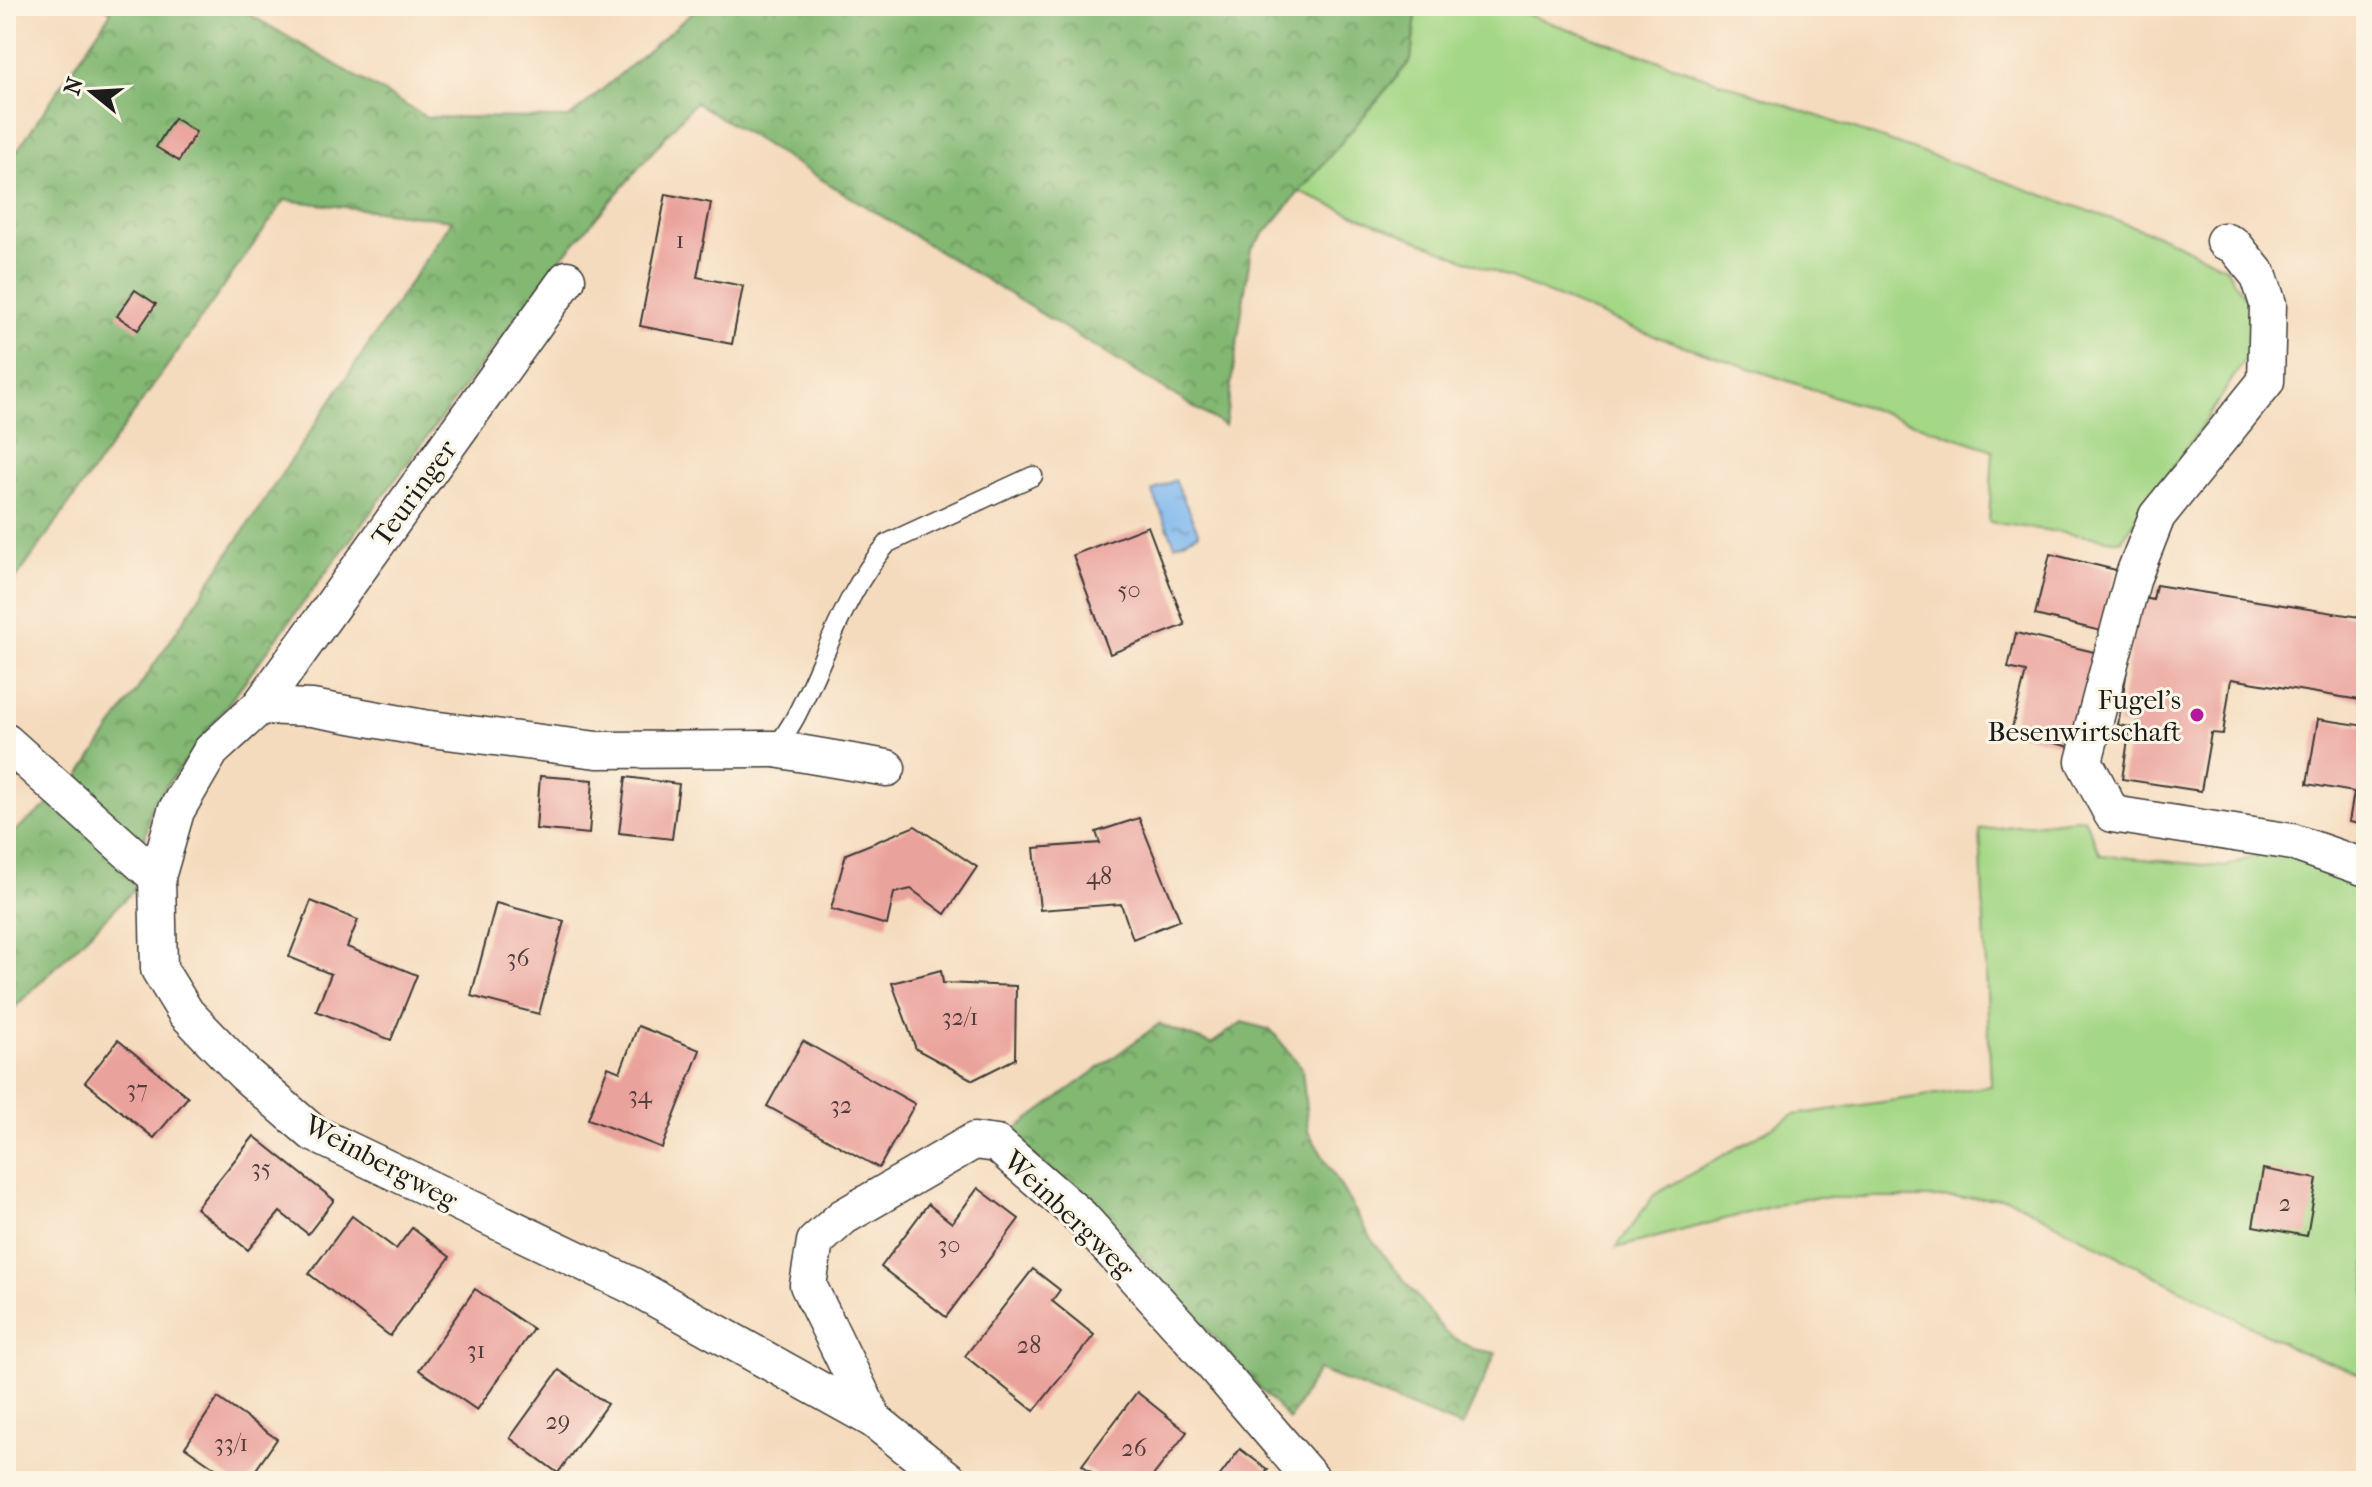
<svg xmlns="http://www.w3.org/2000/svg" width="2372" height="1487" viewBox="0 0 2372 1487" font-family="'IM FELL French Canon',serif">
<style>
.grass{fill:#a4d786;stroke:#607a51;stroke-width:2}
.forest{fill:url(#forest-crowns);stroke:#506a48;stroke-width:2}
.water{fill:url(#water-ripples);stroke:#4d6a85;stroke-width:2}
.building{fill:#eaa29c}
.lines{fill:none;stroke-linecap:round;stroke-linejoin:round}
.service-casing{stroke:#3d3934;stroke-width:21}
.minor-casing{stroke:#3d3934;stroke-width:39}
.service{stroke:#fff;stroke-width:18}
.minor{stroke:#fff;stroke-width:36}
.poi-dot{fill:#b5179e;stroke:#fcf5e5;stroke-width:3}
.labels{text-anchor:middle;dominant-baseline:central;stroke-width:6;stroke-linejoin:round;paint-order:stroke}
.number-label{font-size:24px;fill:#503e3c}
.street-label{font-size:28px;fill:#1c1c1c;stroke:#fcf5e5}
.poi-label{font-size:28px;fill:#1c1c1c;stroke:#fcf5e5;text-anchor:end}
</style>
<defs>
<pattern id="forest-crowns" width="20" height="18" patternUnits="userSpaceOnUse" patternTransform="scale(2)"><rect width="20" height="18" fill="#83b873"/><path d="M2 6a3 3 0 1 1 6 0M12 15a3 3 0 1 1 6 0" fill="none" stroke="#6a955e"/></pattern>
<pattern id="water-ripples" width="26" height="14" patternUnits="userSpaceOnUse" patternTransform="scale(2)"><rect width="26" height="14" fill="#7eb7ee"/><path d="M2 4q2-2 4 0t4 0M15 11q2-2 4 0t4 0" fill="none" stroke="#6694c0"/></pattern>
</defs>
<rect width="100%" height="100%" fill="#fcf5e5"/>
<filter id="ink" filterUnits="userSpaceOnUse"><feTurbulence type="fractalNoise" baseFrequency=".0125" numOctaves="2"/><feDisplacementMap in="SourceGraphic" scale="16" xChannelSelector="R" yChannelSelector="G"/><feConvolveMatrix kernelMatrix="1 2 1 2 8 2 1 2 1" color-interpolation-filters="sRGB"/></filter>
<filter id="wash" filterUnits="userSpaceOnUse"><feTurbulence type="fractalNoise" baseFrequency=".006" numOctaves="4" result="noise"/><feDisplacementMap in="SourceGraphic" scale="32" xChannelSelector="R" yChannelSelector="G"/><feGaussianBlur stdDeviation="1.8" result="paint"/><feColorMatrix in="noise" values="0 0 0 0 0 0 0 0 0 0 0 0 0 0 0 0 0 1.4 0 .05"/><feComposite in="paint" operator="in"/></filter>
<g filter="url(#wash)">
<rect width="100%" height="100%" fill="#f5dbbe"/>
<g class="grass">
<path d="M1417 6H1503L2166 238 2225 267 2252 309 2254 345 2208 417 2121 541 1989 522 1993 450 1640 331 1299 192 1411 60Z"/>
<path d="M2084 818 2101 855 2225 867 2292 842 2366 875V1376L2298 1351 2008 1198H1804L1616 1248 1654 1195 1794 1115 1991 1086 1980 830Z"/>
</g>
<g class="forest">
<path d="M105 6H235L426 117 569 118 700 6H1417L1411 60 1251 249 1225 426 695 102 553 268 151 807 136 888 6 1016V838L74 784 452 220 285 200 6 593V167L111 12Z"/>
<path d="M1242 1022 1271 1030 1302 1068 1308 1131 1373 1241 1446 1333 1473 1349 1496 1353 1462 1427 1318 1370 1289 1420 1107 1219 1009 1134 1159 1024 1211 1044Z"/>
</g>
<path class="water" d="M1175 480 1199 534 1175 545 1152 491Z"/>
<g id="blocks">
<g class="building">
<path d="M174 118 196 132 179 161 156 147Z"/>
<path d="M666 194 711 203 697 277 743 286 732 344 640 326Z"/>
<path d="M135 290 156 304 138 330 117 316Z"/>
<path d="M1148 526 1185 625 1110 654 1073 555Z"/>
<path d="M2050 554 2116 570 2101 631 2035 615Z"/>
<path d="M2156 585 2366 618V701L2231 679 2223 734 2211 733 2201 791 2122 779 2130 727 2118 725 2139 597 2153 600Z"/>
<path d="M2016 633 2098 653 2074 748 2011 732 2026 672 2008 668Z"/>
<path d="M2318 719 2366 726V825L2349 822 2354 792 2307 784Z"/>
<path d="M540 776 593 780 589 834 536 829Z"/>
<path d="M626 777 679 784 672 839 619 833Z"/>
<path d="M1139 818 1180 920 1133 939 1121 904 1040 910 1034 848 1100 843 1096 832Z"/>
<path d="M915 826 977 867 945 914 911 889 894 893 887 925 831 909 846 854Z"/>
<path d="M311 901 358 920 347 947 417 975 391 1040 316 1011 331 974 289 957Z"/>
<path d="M496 903 564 921 539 1014 471 996Z"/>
<path d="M941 970 943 983 1016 986 1015 1059 973 1080 916 1049 892 983Z"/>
<path d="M638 1026 700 1050 662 1148 588 1119 608 1067 620 1072Z"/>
<path d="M118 1040 188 1097 154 1138 85 1082Z"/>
<path d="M803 1041 915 1104 879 1168 767 1106Z"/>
<path d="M254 1136 334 1200 308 1234 280 1212 248 1250 196 1208Z"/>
<path d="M2263 1169 2317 1179 2307 1236 2253 1226Z"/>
<path d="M978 1188 1019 1219 946 1317 881 1267 928 1204 952 1223Z"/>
<path d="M352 1216 396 1249 412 1228 450 1257 390 1336 309 1274Z"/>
<path d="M1033 1269 1060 1290 1052 1301 1094 1335 1034 1411 965 1356Z"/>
<path d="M475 1289 533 1329 477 1410 419 1370Z"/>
<path d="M559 1370 607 1404 558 1473 510 1438Z"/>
<path d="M1137 1392 1187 1432 1149 1481H1103L1082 1465Z"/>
<path d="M218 1398 277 1439 248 1481H234L185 1447Z"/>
<path d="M1240 1449 1268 1470 1259 1481H1216Z"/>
</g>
</g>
</g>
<g filter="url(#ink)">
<use href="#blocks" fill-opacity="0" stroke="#3d3934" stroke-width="2"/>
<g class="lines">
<defs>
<path id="service" d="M775 749C783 737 792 725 798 712 827 655 845 591 888 543L1033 476"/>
<g id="minor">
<path d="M2224 241 2234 245 2259 276 2268 304 2266 381 2157 516 2133 577 2084 761 2112 814 2292 842 2366 868"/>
<path d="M260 706 567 279"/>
<path d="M6 742 157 877"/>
<path d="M887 768 775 749 597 750 423 728 312 708 260 706 211 751 176 811 157 877 159 969 186 1013 245 1074 313 1133 633 1286 874 1420 950 1481"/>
<path d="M874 1420 808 1285 815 1242 843 1217 974 1141 997 1144 1081 1217 1187 1334 1313 1481"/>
</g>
</defs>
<use href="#service" class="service-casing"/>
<use href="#minor" class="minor-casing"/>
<use href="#service" class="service"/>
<use href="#minor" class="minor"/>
</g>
</g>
<circle class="poi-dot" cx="2197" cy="715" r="8"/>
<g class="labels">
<g class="number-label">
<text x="680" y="240">1</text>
<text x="1129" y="590">50</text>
<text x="1099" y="876">48</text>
<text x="518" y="958">36</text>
<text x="960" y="1017">32/1</text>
<text x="137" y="1089">37</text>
<text x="640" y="1095">34</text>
<text x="841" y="1105">32</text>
<text x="261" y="1168">35</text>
<text x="2285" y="1203">2</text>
<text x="949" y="1245">30</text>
<text x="1029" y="1345">28</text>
<text x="476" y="1350">31</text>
<text x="558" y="1421">29</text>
<text x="231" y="1443">33/1</text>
<text x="1134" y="1448">26</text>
</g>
<g class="street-label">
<text transform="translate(414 493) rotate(-54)">Teuringer</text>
<text transform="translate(381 1162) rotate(28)">Weinbergweg</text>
<text transform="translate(1069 1214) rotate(44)">Weinbergweg</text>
</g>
<g class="poi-label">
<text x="2181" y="699">Fugel's<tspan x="2181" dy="32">Besenwirtschaft</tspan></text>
</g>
</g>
<rect width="2372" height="1487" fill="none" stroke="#fcf5e5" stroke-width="32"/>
<g transform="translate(92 92) rotate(288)" stroke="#fcf5e5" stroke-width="6" paint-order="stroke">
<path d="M0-6L14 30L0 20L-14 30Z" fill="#1c1c1c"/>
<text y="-12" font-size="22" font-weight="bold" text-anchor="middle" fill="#1c1c1c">N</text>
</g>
</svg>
